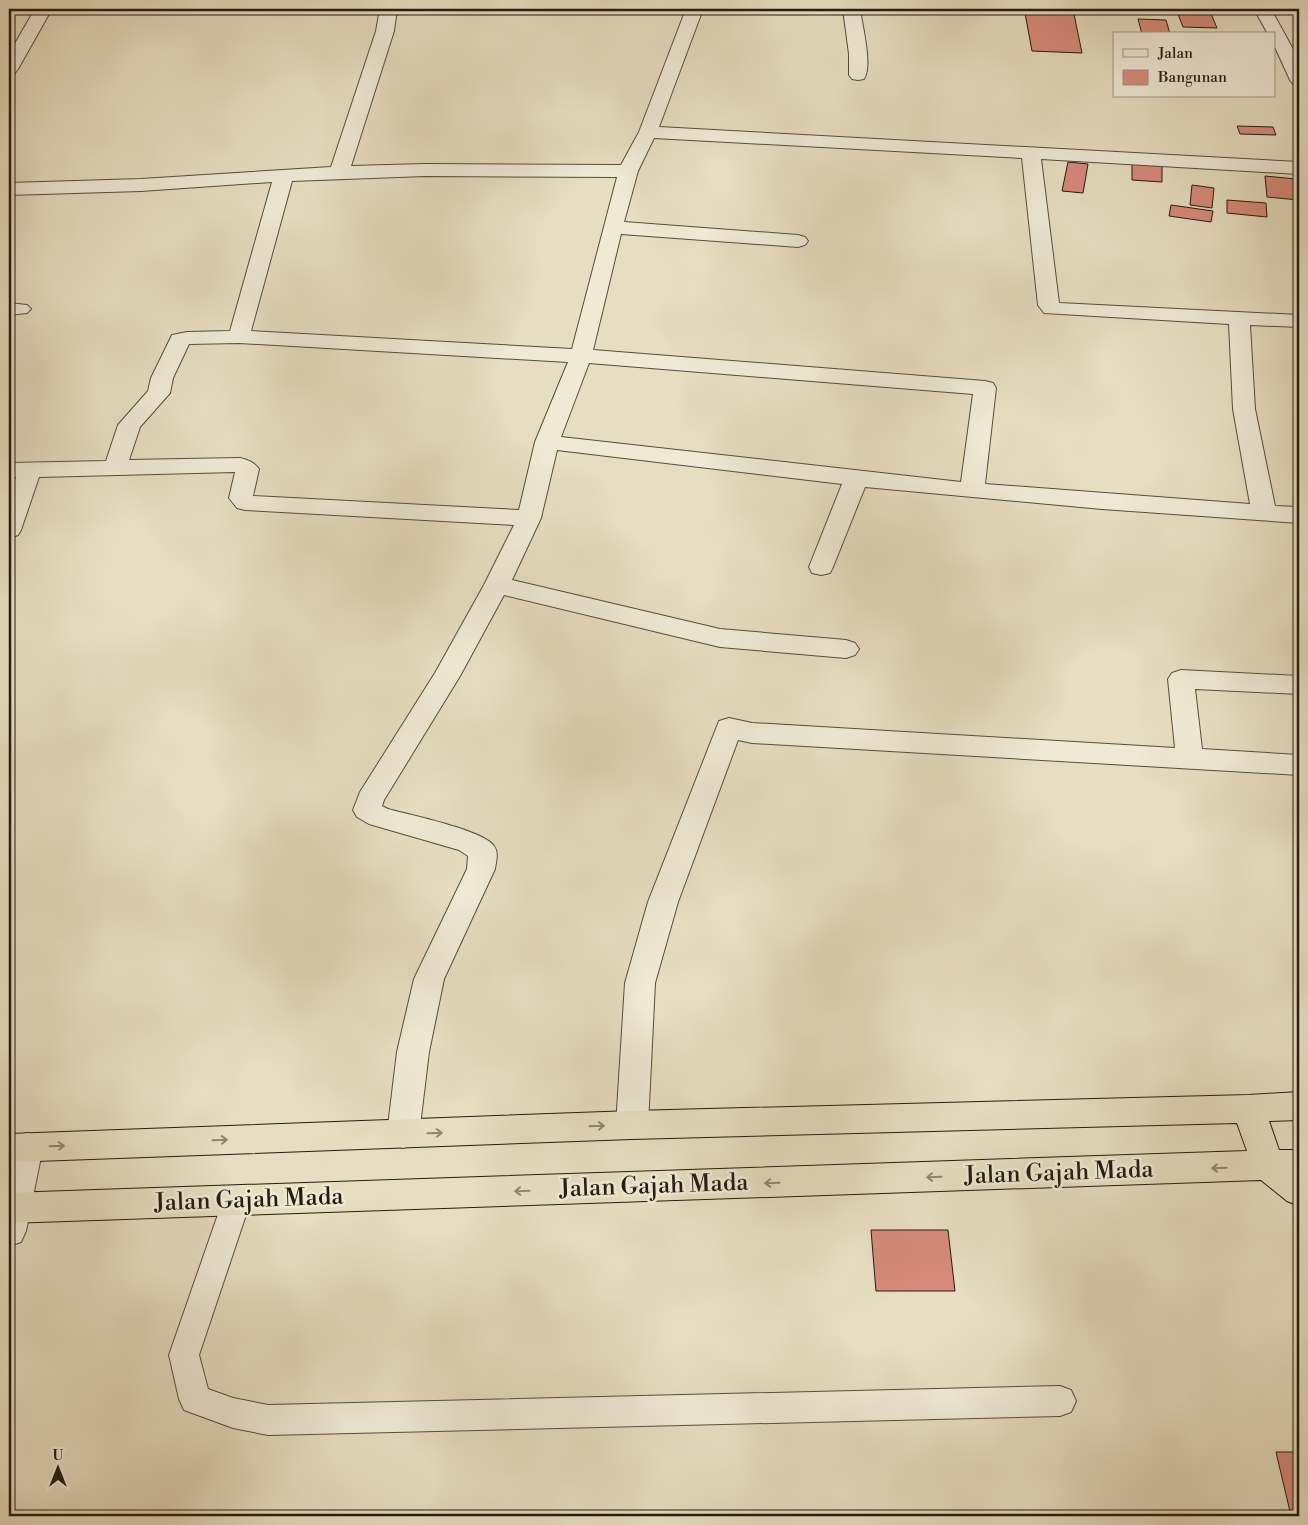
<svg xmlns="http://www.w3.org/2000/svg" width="1308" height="1525" viewBox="0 0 1308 1525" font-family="'Libre Bodoni',serif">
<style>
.building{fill:#d78b7c;stroke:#251b0d}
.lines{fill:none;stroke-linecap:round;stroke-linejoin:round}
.service-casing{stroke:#554c3a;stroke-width:2}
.minor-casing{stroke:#554c3a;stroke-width:2}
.trunk-casing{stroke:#251b0d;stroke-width:2}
.service{fill:#efead6;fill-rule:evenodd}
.minor{fill:#efead6;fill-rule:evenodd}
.trunk{fill:#e6dec0;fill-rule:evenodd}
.oneway{stroke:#8f866f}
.labels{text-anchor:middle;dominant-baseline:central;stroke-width:5;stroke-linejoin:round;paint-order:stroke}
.near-street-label{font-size:24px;fill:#251b0d;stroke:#efead6}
</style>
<rect width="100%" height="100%" fill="#e6dec0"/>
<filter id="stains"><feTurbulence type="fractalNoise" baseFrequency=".004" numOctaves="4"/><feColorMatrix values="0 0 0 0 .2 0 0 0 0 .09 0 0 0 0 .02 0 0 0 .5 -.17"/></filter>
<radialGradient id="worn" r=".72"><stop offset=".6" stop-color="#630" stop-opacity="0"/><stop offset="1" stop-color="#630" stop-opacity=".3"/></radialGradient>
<g class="building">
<path d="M1103 9H1130L1132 14 1104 13Z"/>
<path d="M1140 9H1165L1166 13H1141Z"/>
<path d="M1176 9H1209L1217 28 1183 27Z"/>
<path d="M1025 13 1074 14 1082 53 1032 51Z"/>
<path d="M1138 19 1166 20 1170 34H1142Z"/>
<path d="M1237 126 1273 127 1276 135 1240 134Z"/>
<path d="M1068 162 1088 164 1083 193 1062 191Z"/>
<path d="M1132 162 1162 164V182L1132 180Z"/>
<path d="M1265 176 1296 179 1299 200 1267 197Z"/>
<path d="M1192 185 1214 188 1212 208 1190 205Z"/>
<path d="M1227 200 1266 203 1267 217 1227 213Z"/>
<path d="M1171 205 1213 211 1211 222 1169 216Z"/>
<path d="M871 1230H948L955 1291H876Z"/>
<path d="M1276 1452H1299V1516H1291Z"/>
</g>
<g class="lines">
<defs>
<path id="service" d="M237 1187 247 1191 251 1200 199 1355 208 1389 233 1398 268 1405 1060 1386 1071 1390 1076 1401 1071 1412 1060 1416 268 1435 233 1428 184 1410 179 1399 169 1355 223 1200 227 1191Z"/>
<g id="minor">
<path d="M9 9H80L77 13 49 14 18 69 15 73 9 74V54L32 14H9Z"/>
<path d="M380 9H397L394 31 351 166 425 164 621 165 639 132 686 9H703L659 127 1299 162V174L1041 159 1059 303 1299 315V327L1250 325 1255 409 1275 506 1299 507V523L1102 509 865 487 833 567 830 573 821 575 812 573 809 567 842 484 557 450 541 518 512 580 720 629 846 640 855 643 859 649 855 655 846 658 720 647 504 595 460 676 384 800 382 806 388 809C410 815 483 830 494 846 499 853 496 861 495 869L444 979 429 1052 419 1134 415 1144 403 1148 391 1144 387 1134 397 1052 414 979 467 869 468 856 459 850 369 824 357 817 353 810 360 792 435 673 484 585 514 525 245 510 237 508 229 498 235 472 39 477 21 530 18 535 9 538V497L16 477H9V463L106 461 118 425 148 391 151 378 172 335 187 332 230 331 272 182 141 191 9 195V183L141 179 331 167 376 31ZM654 138 1022 158 1038 305 1044 313 1229 324 1233 409 1250 504 985 484 996 388 993 383 985 381 593 350 621 234 798 247 805 245 808 241 805 237 798 235 624 222 638 171ZM425 176 617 177 572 349 251 331 292 181ZM239 343 568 362 535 442 519 510 253 496 259 469C254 462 248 460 240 458L129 460 140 427 170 393 173 378 189 344ZM589 363 973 394 961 482 561 437Z"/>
<path d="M843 9H860C862 25 873 66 864 79L858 80 852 79 849 75V54Z"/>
<path d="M1254 9H1271L1299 60V85L1293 84 1290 80 1274 45V34H1268Z"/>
<path d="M9 303 27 305 31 309 27 313 9 315Z"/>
<path d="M1181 670 1299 676V694L1195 689 1202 749 1299 755V775L752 743 738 740 678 902 655 983 648 1125 644 1135 632 1139 620 1135 616 1125 625 983 648 902 719 721 729 718 752 723 1175 748 1168 679 1172 673Z"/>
<path d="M27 1133 39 1137 43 1147 26 1231 21 1242 9 1246V1155L15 1137Z"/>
</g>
<path id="trunk" d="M1299 1092V1120L1269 1121 1279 1150H1299V1206L1287 1201 1261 1180 9 1223V1193L1247 1151 1237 1123 632 1139 9 1162V1134L632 1111 1249 1095Z"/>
</defs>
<use href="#service" class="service-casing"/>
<use href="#minor" class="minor-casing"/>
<use href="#trunk" class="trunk-casing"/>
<use href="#service" class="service"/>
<use href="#minor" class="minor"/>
<use href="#trunk" class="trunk"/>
</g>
<defs><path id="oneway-shaft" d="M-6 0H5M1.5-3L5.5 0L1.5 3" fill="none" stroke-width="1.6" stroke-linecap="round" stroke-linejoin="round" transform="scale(1.25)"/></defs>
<g class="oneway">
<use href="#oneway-shaft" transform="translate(597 1126) rotate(-2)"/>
<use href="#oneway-shaft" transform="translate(435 1133) rotate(-2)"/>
<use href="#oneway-shaft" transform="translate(220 1140) rotate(-2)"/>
<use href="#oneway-shaft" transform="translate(57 1146) rotate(-2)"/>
<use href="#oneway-shaft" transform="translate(1219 1168) rotate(178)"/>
<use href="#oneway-shaft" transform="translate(934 1177) rotate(178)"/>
<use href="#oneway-shaft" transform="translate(772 1183) rotate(178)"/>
<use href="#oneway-shaft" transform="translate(522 1191) rotate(178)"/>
</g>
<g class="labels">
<g class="near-street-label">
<text transform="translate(1059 1173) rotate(-2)">Jalan Gajah Mada</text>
<text transform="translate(654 1186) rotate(-2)">Jalan Gajah Mada</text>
<text transform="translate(249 1200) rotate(-2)">Jalan Gajah Mada</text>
</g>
</g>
<rect width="1308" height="1525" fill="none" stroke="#e6dec0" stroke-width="30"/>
<rect x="10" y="10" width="1288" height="1505" fill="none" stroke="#251b0d" stroke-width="2.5"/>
<rect x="15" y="15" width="1278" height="1495" fill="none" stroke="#251b0d"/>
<rect x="1113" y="32" width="162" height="65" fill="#efead6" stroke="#9e9786"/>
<rect x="1123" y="49" width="25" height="8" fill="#efead6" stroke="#9e9786"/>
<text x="1158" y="58" font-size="15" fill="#251b0d">Jalan</text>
<rect x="1123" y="70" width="25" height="15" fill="#d78b7c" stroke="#9e9786"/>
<text x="1158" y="82" font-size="15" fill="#251b0d">Bangunan</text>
<g transform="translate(58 1468)" stroke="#efead6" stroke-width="4" paint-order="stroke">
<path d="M0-4L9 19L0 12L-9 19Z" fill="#251b0d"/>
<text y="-8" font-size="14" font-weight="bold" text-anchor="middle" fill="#251b0d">U</text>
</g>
<rect width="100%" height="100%" filter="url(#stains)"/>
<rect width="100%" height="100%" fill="url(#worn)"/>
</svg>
